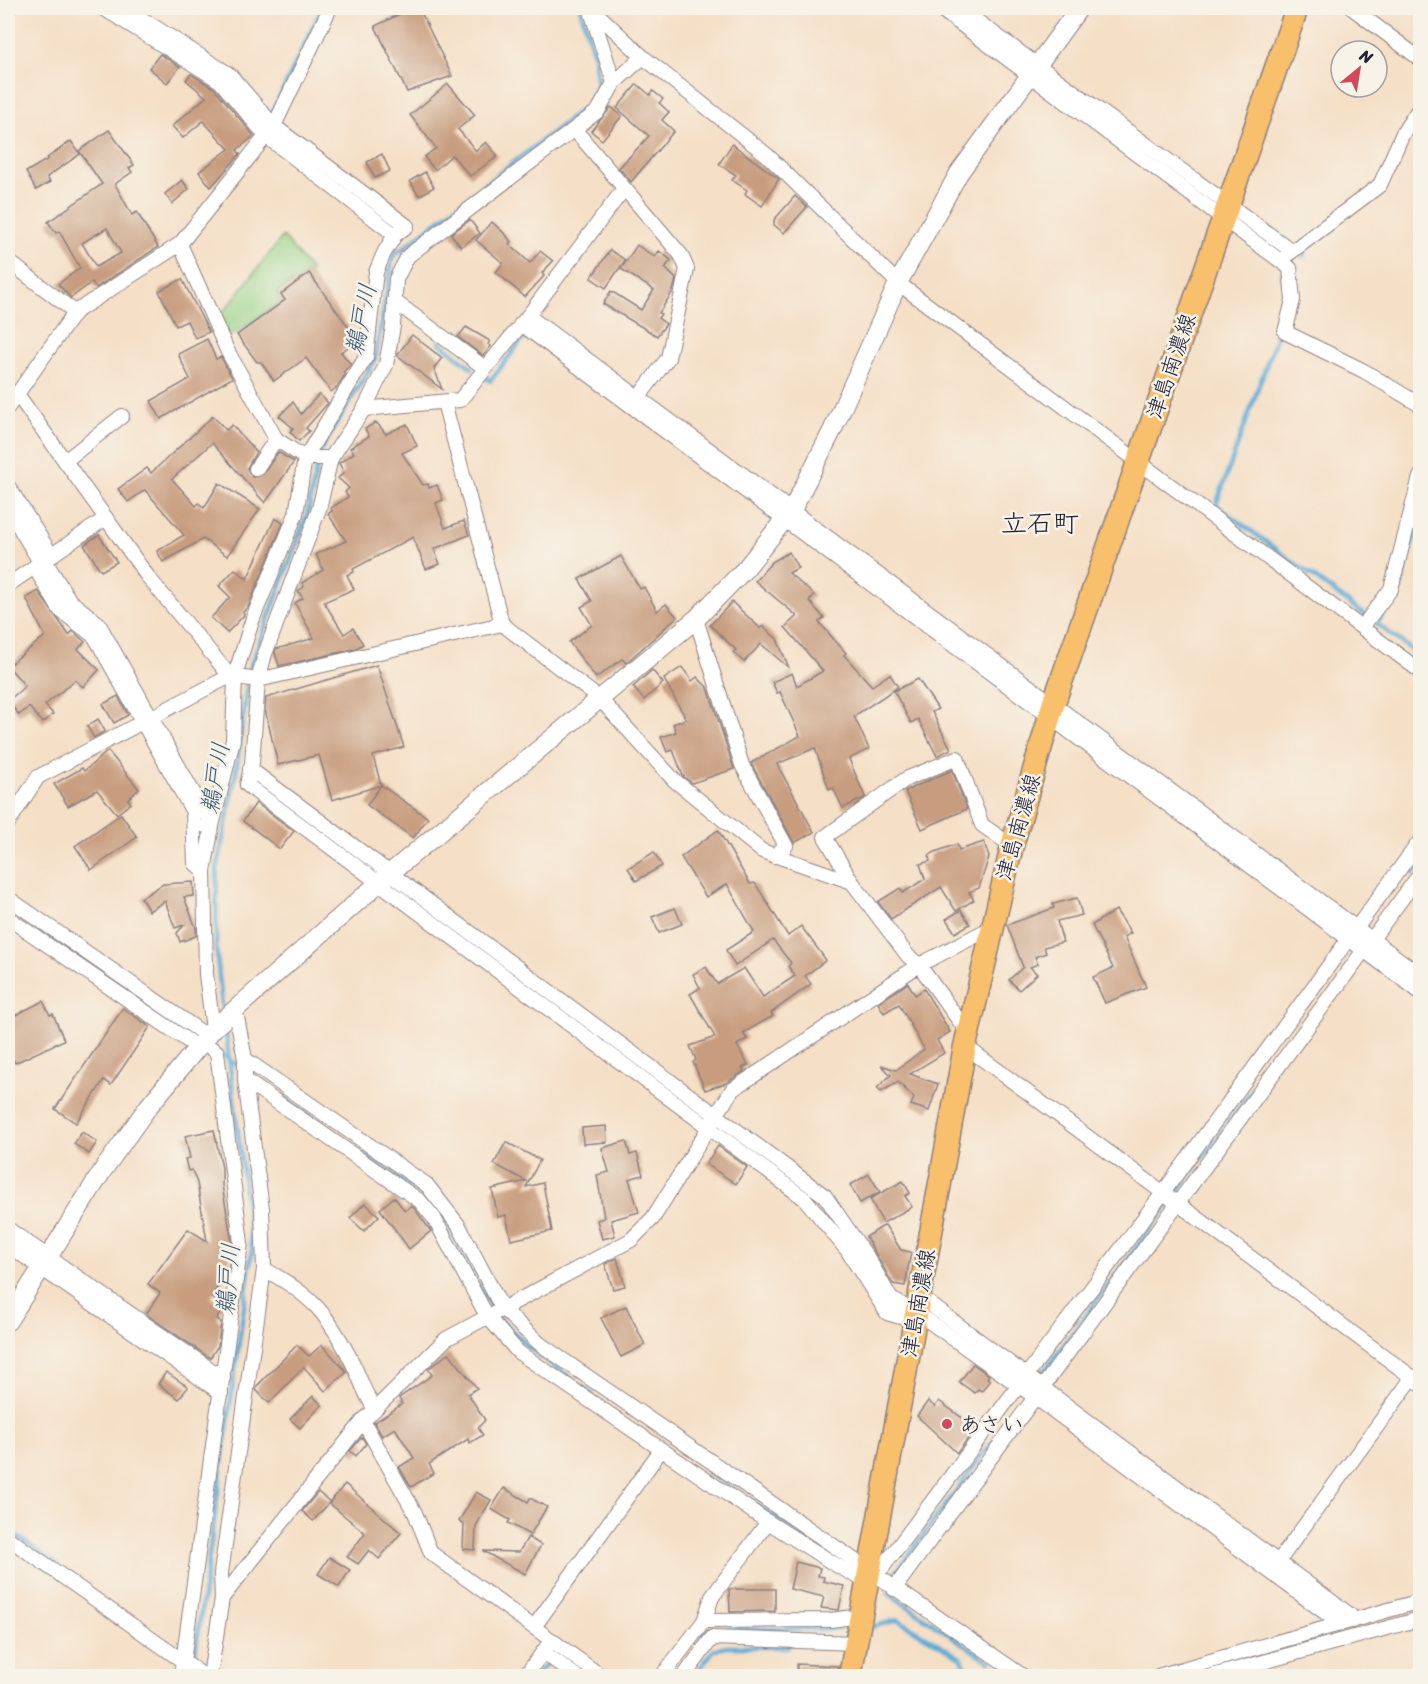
<svg xmlns="http://www.w3.org/2000/svg" width="1428" height="1684" viewBox="0 0 1428 1684" font-family="Sriracha,'Klee One',sans-serif">
<style>
.green{fill:#96d287;stroke:#5c7a61;stroke-width:1.5}
.lines{fill:none;stroke-linecap:round;stroke-linejoin:round}
.stream{stroke:#5dacd7;stroke-width:4.5}
.building{fill:#c89d7f;fill-rule:evenodd}
.minor-casing{stroke:#8c8080;stroke-width:16}
.tertiary-casing{stroke:#8c8080;stroke-width:20}
.primary-casing{stroke:#8c8080;stroke-width:25}
.minor{stroke:#fff;stroke-width:14}
.tertiary{stroke:#fff;stroke-width:18}
.primary{stroke:#f8bf6c;stroke-width:22}
.poi-dot{fill:#d1495b;stroke:#f7f3e8;stroke-width:2}
.labels{text-anchor:middle;dominant-baseline:central;stroke-width:5;stroke-linejoin:round;paint-order:stroke}
.street-label{font-size:22px;fill:#22223b;stroke:#f7f3e8}
.poi-label{font-size:22px;fill:#22223b;stroke:#f7f3e8;text-anchor:start}
.water-label{font-size:24px;font-style:italic;fill:#3a5979;stroke:#f7f3e8}
.quarter-label{font-size:26px;fill:#22223b;stroke:#f7f3e8}
</style>
<rect width="100%" height="100%" fill="#f7f3e8"/>
<filter id="ink" filterUnits="userSpaceOnUse"><feTurbulence type="fractalNoise" baseFrequency=".0167" numOctaves="2"/><feDisplacementMap in="SourceGraphic" scale="12" xChannelSelector="R" yChannelSelector="G"/><feConvolveMatrix kernelMatrix="1 2 1 2 8 2 1 2 1" color-interpolation-filters="sRGB"/></filter>
<filter id="wash" filterUnits="userSpaceOnUse"><feTurbulence type="fractalNoise" baseFrequency=".008" numOctaves="4" result="noise"/><feDisplacementMap in="SourceGraphic" scale="24" xChannelSelector="R" yChannelSelector="G"/><feGaussianBlur stdDeviation="1.35" result="paint"/><feColorMatrix in="noise" values="0 0 0 0 0 0 0 0 0 0 0 0 0 0 0 0 0 1.4 0 .05"/><feComposite in="paint" operator="in"/></filter>
<g filter="url(#wash)">
<rect width="100%" height="100%" fill="#f5dfc6"/>
<path class="green" d="M283 236 311 271 277 293 282 301 230 337 220 316Z"/>
<g class="lines">
<g class="stream">
<path d="M272 113 322 8"/>
<path d="M327 174 351 192"/>
<path d="M1248 227 1281 251"/>
<path d="M1303 256 1309 244"/>
<path d="M1282 272 1286 290"/>
<path d="M1280 327 1216 505 1365 615"/>
<path d="M439 342 472 368"/>
<path d="M486 378 490 381 525 336"/>
<path d="M1420 512 1400 590 1377 624 1420 656"/>
<path d="M362 862 373 870"/>
<path d="M1413 873 1420 863"/>
<path d="M8 909 189 1032"/>
<path d="M223 1014 216 947 217 869 236 772 249 670 307 515 320 452 375 359 393 256 589 104 598 84 594 55 580 8"/>
<path d="M221 1054 236 1064"/>
<path d="M252 1076 419 1193"/>
<path d="M1178 1190 1266 1072"/>
<path d="M807 1193 816 1200 835 1225"/>
<path d="M432 1205 439 1213 491 1307"/>
<path d="M928 1311 967 1340"/>
<path d="M497 1317 530 1348 593 1395"/>
<path d="M1040 1377 1167 1206"/>
<path d="M707 1472 807 1539"/>
<path d="M10 1531 57 1564"/>
<path d="M894 1575 1023 1400"/>
<path d="M907 1585 915 1591 913 1595"/>
<path d="M888 1593 990 1662"/>
<path d="M871 1627 898 1620 962 1658 967 1676"/>
<path d="M701 1635 710 1629H840"/>
<path d="M192 1676 252 1250 225 1025"/>
<path d="M536 1676 546 1664"/>
<path d="M694 1676 714 1650 721 1647H788"/>
</g>
</g>
<g id="blocks">
<g class="building">
<path d="M406 8H419L452 76 407 92 375 26 400 14 398 11Z"/>
<path d="M160 54 180 67 167 83 149 68Z"/>
<path d="M191 74 214 88 254 136 237 150 240 154 211 187 199 172 229 149 203 121 183 138 172 126 206 97 186 80Z"/>
<path d="M448 84 475 115 458 129 476 151 486 142 498 156 470 176 452 155 435 170 424 157 436 148 410 115Z"/>
<path d="M637 84 650 95 653 91 663 99 659 103 669 112 662 120 674 131 631 182 619 168 649 136 617 108Z"/>
<path d="M611 107 622 116 602 140 591 131Z"/>
<path d="M109 130 134 165 129 168 132 172 115 184 132 215 137 212 158 247 96 288 92 282 71 298 58 284 80 268 59 231 56 233 48 222 102 184 79 151ZM107 228 121 253 96 267 82 243Z"/>
<path d="M71 141 80 154 47 177 50 182 36 190 26 172 48 159 47 158Z"/>
<path d="M732 144 779 179 762 206 745 194 747 190 732 180 736 175 719 164Z"/>
<path d="M382 154 390 171 375 178 367 162Z"/>
<path d="M425 172 434 187 419 196 410 181Z"/>
<path d="M182 180 189 189 172 204 165 194Z"/>
<path d="M795 196 807 207 784 233 774 225V220Z"/>
<path d="M470 220 480 233 461 247 451 234Z"/>
<path d="M492 222 506 235 511 242 509 244 530 263 540 251 553 261 542 273 544 276 525 297 496 272 503 263 476 240Z"/>
<path d="M637 245 655 257 659 251 671 260 665 268 676 279 673 291 659 313 661 314 658 318 666 324 657 336 603 304 611 291 641 310 654 290 621 269Z"/>
<path d="M610 250 625 260 606 288 591 278Z"/>
<path d="M309 273 358 340 341 352 351 365 343 372 345 375 337 387 331 392 306 358 274 381 261 362H257L237 335 285 300 281 294Z"/>
<path d="M182 279 209 332 195 338 187 321 176 326 159 291Z"/>
<path d="M466 327 490 341 488 344 491 346 483 356 458 337Z"/>
<path d="M412 335 442 358 434 368 442 389 397 355Z"/>
<path d="M207 339 216 359 221 357 232 378 161 419 151 401 190 379 178 354Z"/>
<path d="M319 394 328 403 306 428 309 431 299 441 290 432 293 428 279 416 293 402 301 414Z"/>
<path d="M213 416 226 430 232 425 256 452 247 468 252 477 263 474 278 452 294 462 265 503 212 443 172 479 196 506 199 503 204 508 219 483 260 509 227 556 203 539 163 562 157 551 184 535 145 490 128 502 118 489 147 468 151 473Z"/>
<path d="M376 422 386 434 407 424 417 446 402 453 423 485 428 484 429 488 437 485 443 500 436 503 445 528 464 521 469 535 434 549 440 564 426 569 413 537 353 569 354 572 347 575 354 589 324 602 344 634 353 628 363 644 355 649 279 666 275 653 276 649 314 638 295 603 303 598 298 591 304 587 302 583 323 570 316 554 346 541 328 514 332 511 331 508 348 497 345 492 349 488 338 478 344 473 339 463 354 453 350 448 369 436 365 429Z"/>
<path d="M275 518 283 523 248 607 243 612 244 615 227 633 211 618 230 597 219 586 235 569 247 579Z"/>
<path d="M99 535 117 562 101 571 84 545Z"/>
<path d="M789 552 798 568 789 573 814 595 809 601 824 618 819 622 846 653 844 655 872 686 890 674 898 687 854 716 869 749 849 759 865 797 862 799 843 808 833 788 829 790 815 748 777 764 814 832 794 843 751 763 800 736 780 692 777 693 772 682 792 673 797 686 823 671 785 627 797 616 755 581 772 562Z"/>
<path d="M621 556 640 589 644 587 657 611 666 604 677 617 626 663 622 659 596 678 569 642 592 625 581 607 592 601 579 579Z"/>
<path d="M38 591 69 635 73 631 85 642 78 649 99 670 83 687 75 680 45 705 53 714 43 723 29 707 19 715 8 701 25 686 8 666 45 636 26 598Z"/>
<path d="M732 602 760 628 763 626 777 639 789 668 761 644 744 662 733 652 736 650 710 625Z"/>
<path d="M377 665 404 747 373 756 381 785 428 818 413 838 367 805 381 785 332 800 319 755 278 765 265 709 266 698Z"/>
<path d="M682 667 692 681 697 677 708 688 734 769 692 783 683 776 673 750 667 752 661 737 676 732 673 724 686 719 664 679Z"/>
<path d="M652 670 663 683 644 700 633 687Z"/>
<path d="M918 679 938 709 932 712 951 749 937 756 918 719 911 723 894 691Z"/>
<path d="M118 696 128 715 114 723 103 704Z"/>
<path d="M98 719 105 731 94 738 87 726Z"/>
<path d="M108 751 139 789 128 799 131 803 117 814 97 790 68 806 54 784 82 768 84 771Z"/>
<path d="M952 770 967 809 922 829 905 791Z"/>
<path d="M256 803 294 831 280 849 243 821Z"/>
<path d="M121 814 137 837 91 870 75 846Z"/>
<path d="M718 830 750 884 755 883 788 936 801 926 826 960 805 976 811 984 771 1013 773 1016 743 1033 747 1039 737 1045 748 1065 742 1068 744 1071 726 1083 705 1090 693 1062 696 1060 690 1046 715 1037 690 994 700 988 693 974 706 967 717 984 744 968 763 997 795 976 788 966 791 963 773 940 735 966 728 954 726 950 754 932 727 884 706 897 681 857Z"/>
<path d="M984 842 989 857 979 888 969 892 974 900 956 911 941 887 891 919 878 902 900 888 903 893 925 879 920 864 930 861 929 856 935 852 957 844 959 850Z"/>
<path d="M654 852 662 866 636 881 628 868Z"/>
<path d="M193 882 194 896 184 897 196 928V936L180 942 177 933 184 925 175 928 165 901 149 911 141 898 163 884Z"/>
<path d="M1077 898 1082 915 1057 921 1063 942 1044 947 1046 953 1035 957 1038 964 1030 967 1037 974 1019 990 1009 980 1023 967 1007 925 1054 908 1053 904Z"/>
<path d="M675 908 682 924 659 933 652 917Z"/>
<path d="M961 910 970 924 955 933 946 919Z"/>
<path d="M1116 910 1131 933 1124 937 1146 987 1105 1003 1093 977 1113 968 1092 925Z"/>
<path d="M908 983 915 995 924 989 950 1032 937 1040 944 1053 910 1074 938 1084 929 1111 911 1105 914 1098 898 1082 881 1092 877 1088 891 1075 881 1065 896 1070 924 1049 899 1004 884 1013 878 1003Z"/>
<path d="M43 1001 50 1015 53 1014 64 1040 15 1063 8 1048V1019Z"/>
<path d="M123 1008 150 1027 111 1085 104 1080 76 1123 55 1109Z"/>
<path d="M606 1126 607 1142 583 1144 582 1128Z"/>
<path d="M214 1130 222 1168V1185L232 1243 228 1272 211 1297 223 1305 217 1319 221 1322 218 1346 210 1358 146 1314 160 1293 148 1284 188 1229 207 1241 197 1183 192 1170 188 1171 185 1159 190 1158 185 1136Z"/>
<path d="M82 1132 97 1142 89 1154 74 1144Z"/>
<path d="M626 1141 630 1155 637 1153 643 1175 629 1179 639 1212 611 1220 615 1236 602 1239 597 1220 604 1218 597 1175 609 1172 602 1148Z"/>
<path d="M506 1142 540 1160 526 1187 543 1183 552 1231 511 1240 506 1215 498 1217 492 1189 526 1181 494 1164Z"/>
<path d="M718 1146 747 1167 736 1184 706 1164Z"/>
<path d="M869 1174 880 1192 860 1203 850 1185Z"/>
<path d="M903 1181 910 1193 905 1196 912 1207 883 1223 870 1199Z"/>
<path d="M394 1197 405 1211 411 1206 414 1208 431 1231 409 1249 380 1209Z"/>
<path d="M365 1203 379 1216 364 1231 350 1218Z"/>
<path d="M885 1225 901 1250 911 1252 905 1286 893 1284 866 1237Z"/>
<path d="M617 1258 625 1286 613 1289 605 1264Z"/>
<path d="M626 1306 645 1345 621 1357 601 1318Z"/>
<path d="M297 1345 309 1356 322 1345 347 1372 325 1391 304 1367 269 1403 256 1390 257 1386Z"/>
<path d="M449 1353 477 1388 468 1394 485 1420 478 1428 483 1435 470 1443 468 1439 429 1464 434 1473 411 1487 399 1467 414 1458 395 1428 382 1436 374 1423 402 1404 399 1398 432 1375 428 1369Z"/>
<path d="M973 1364 989 1375 987 1378 990 1380 982 1391 978 1389 975 1393 959 1382Z"/>
<path d="M166 1372 188 1387 179 1399 158 1384Z"/>
<path d="M313 1396 322 1405 300 1428 290 1419Z"/>
<path d="M928 1401 935 1407 939 1401 976 1428 957 1453 917 1416Z"/>
<path d="M362 1437 366 1444 356 1456 350 1451Z"/>
<path d="M345 1484 401 1533 379 1559 369 1550 358 1564 347 1557 365 1533 329 1503Z"/>
<path d="M504 1488 528 1502 530 1498 547 1507 530 1535 508 1523 510 1520 491 1509Z"/>
<path d="M318 1492 330 1502 313 1521 302 1511Z"/>
<path d="M476 1492 491 1500 476 1526 475 1550 463 1549 464 1524 459 1521Z"/>
<path d="M528 1537 541 1545 525 1574 483 1551 519 1552Z"/>
<path d="M329 1557 350 1570 339 1587 318 1574Z"/>
<path d="M796 1562 820 1568 818 1576 824 1577 823 1581 844 1586 839 1610 821 1608 824 1597 790 1589Z"/>
<path d="M729 1589H775V1611L730 1612Z"/>
<path d="M797 1664 838 1666 837 1677H797Z"/>
</g>
</g>
</g>
<g filter="url(#ink)">
<use href="#blocks" fill-opacity="0" stroke="#8c8080" stroke-width="1.5"/>
<g class="lines">
<defs>
<g id="minor">
<path d="M103 8 220 81 267 137 395 235"/>
<path d="M125 8 230 75 274 126 407 226 395 235 384 253 376 272 366 357 305 458 296 514 253 618 235 675 233 740 212 826"/>
<path d="M590 8 614 83"/>
<path d="M591 8 643 57 767 155 898 283 1420 671"/>
<path d="M939 8 1290 268 1293 300 1285 332 1364 371 1420 405"/>
<path d="M959 8 1292 251"/>
<path d="M1352 8 1420 59"/>
<path d="M643 57 614 83 598 111 408 256 396 279 393 326 386 365 364 409 331 458 319 509 265 654 258 680 252 763 247 785 805 1199 847 1250 887 1313 914 1321"/>
<path d="M575 130 681 255 687 269 668 358 638 398"/>
<path d="M180 244 227 350 276 439 305 458H331"/>
<path d="M1287 255 1380 185 1403 133 1420 107"/>
<path d="M8 261 75 312"/>
<path d="M394 301 485 368"/>
<path d="M528 316 1420 975"/>
<path d="M521 324 1420 992"/>
<path d="M17 394 148 577 230 676"/>
<path d="M444 402 502 624"/>
<path d="M8 407 75 312 180 244 274 126 330 8"/>
<path d="M364 409 460 400 528 316 623 190"/>
<path d="M65 461 122 416"/>
<path d="M256 469 276 439"/>
<path d="M8 486 52 556"/>
<path d="M8 508 41 564"/>
<path d="M45 561 70 601 98 623 212 826"/>
<path d="M35 568 60 610 95 637 193 812 195 863 204 871 206 974 213 1029"/>
<path d="M8 585 106 518"/>
<path d="M696 619 742 765 786 846 774 856"/>
<path d="M1362 627 1391 589 1420 477"/>
<path d="M250 769 825 1196 869 1260 891 1299 916 1312 1035 1397 1335 1620 1337 1625"/>
<path d="M8 823 38 777 230 676 258 680 502 624 600 699 674 780 762 851 852 882 908 956 919 965 968 1033"/>
<path d="M204 871 212 826H205"/>
<path d="M852 882 825 837 906 779 957 758 982 825 1012 846"/>
<path d="M8 898 207 1036"/>
<path d="M8 918 197 1047"/>
<path d="M235 1007 245 1059 427 1185 459 1226 502 1308 540 1344 1023 1676"/>
<path d="M965 1046 1420 1383"/>
<path d="M245 1059V1080L420 1201 434 1218 487 1316 518 1352 768 1522 836 1565 866 1581"/>
<path d="M8 1229 223 1378"/>
<path d="M8 1245 221 1393"/>
<path d="M264 1269C312 1295 329 1315 353 1364 361 1380 365 1395 375 1409"/>
<path d="M919 1296 1350 1615 1352 1621"/>
<path d="M363 1421 415 1513 431 1553 601 1676"/>
<path d="M768 1522 712 1597 704 1621 831 1620 860 1616"/>
<path d="M8 1538 204 1676"/>
<path d="M1278 1562 1413 1377"/>
<path d="M868 1570 883 1567 1162 1194 1420 841"/>
<path d="M894 1589 1420 874"/>
<path d="M222 1598 221 1573 264 1269 262 1209 245 1080"/>
<path d="M534 1627 661 1450"/>
<path d="M543 1652 576 1676"/>
<path d="M181 1676 241 1243 217 1052 202 1042"/>
<path d="M210 1676 222 1598 363 1421 446 1339 631 1240 653 1218 732 1090 919 965 991 928"/>
<path d="M525 1676 552 1640"/>
<path d="M662 1676 704 1621"/>
<path d="M684 1676 712 1638 856 1643"/>
<path d="M1158 1676 1420 1601"/>
<path d="M1212 1676 1420 1619"/>
</g>
<path id="tertiary" d="M8 1321 103 1170 148 1107 213 1029 389 874 696 619 746 568 792 510 833 429 898 283 959 173 1079 8"/>
<path id="primary" d="M850 1676 965 1046 1012 846 1053 705 1297 8"/>
</defs>
<use href="#minor" class="minor-casing"/>
<use href="#tertiary" class="tertiary-casing"/>
<use href="#primary" class="primary-casing"/>
<use href="#minor" class="minor"/>
<use href="#tertiary" class="tertiary"/>
<use href="#primary" class="primary"/>
</g>
</g>
<circle class="poi-dot" cx="947" cy="1424" r="6"/>
<g class="labels">
<g class="street-label">
<text transform="translate(1171 366) rotate(-71)">津島南濃線</text>
<text transform="translate(1018 827) rotate(-74)">津島南濃線</text>
<text transform="translate(918 1303) rotate(-80)">津島南濃線</text>
</g>
<g class="poi-label">
<text x="959" y="1424">あさい</text>
</g>
<g class="water-label">
<text transform="translate(361 319) rotate(-78)">鵜戸川</text>
<text transform="translate(215 778) rotate(-80)">鵜戸川</text>
<text transform="translate(228 1279) rotate(-85)">鵜戸川</text>
</g>
<g class="quarter-label">
<text x="1040" y="523">立石町</text>
</g>
</g>
<rect width="1428" height="1684" fill="none" stroke="#f7f3e8" stroke-width="30"/>
<g transform="translate(1359 69) rotate(30)"><circle r="28" fill="#f7f3e8" stroke="#a29fa3" stroke-width="1.5"/>
<path d="M0-4.5L10 22L0 15L-10 22Z" fill="#d1495b"/>
<text y="-9" font-size="16" font-weight="bold" text-anchor="middle" fill="#22223b">N</text>
</g>
</svg>
